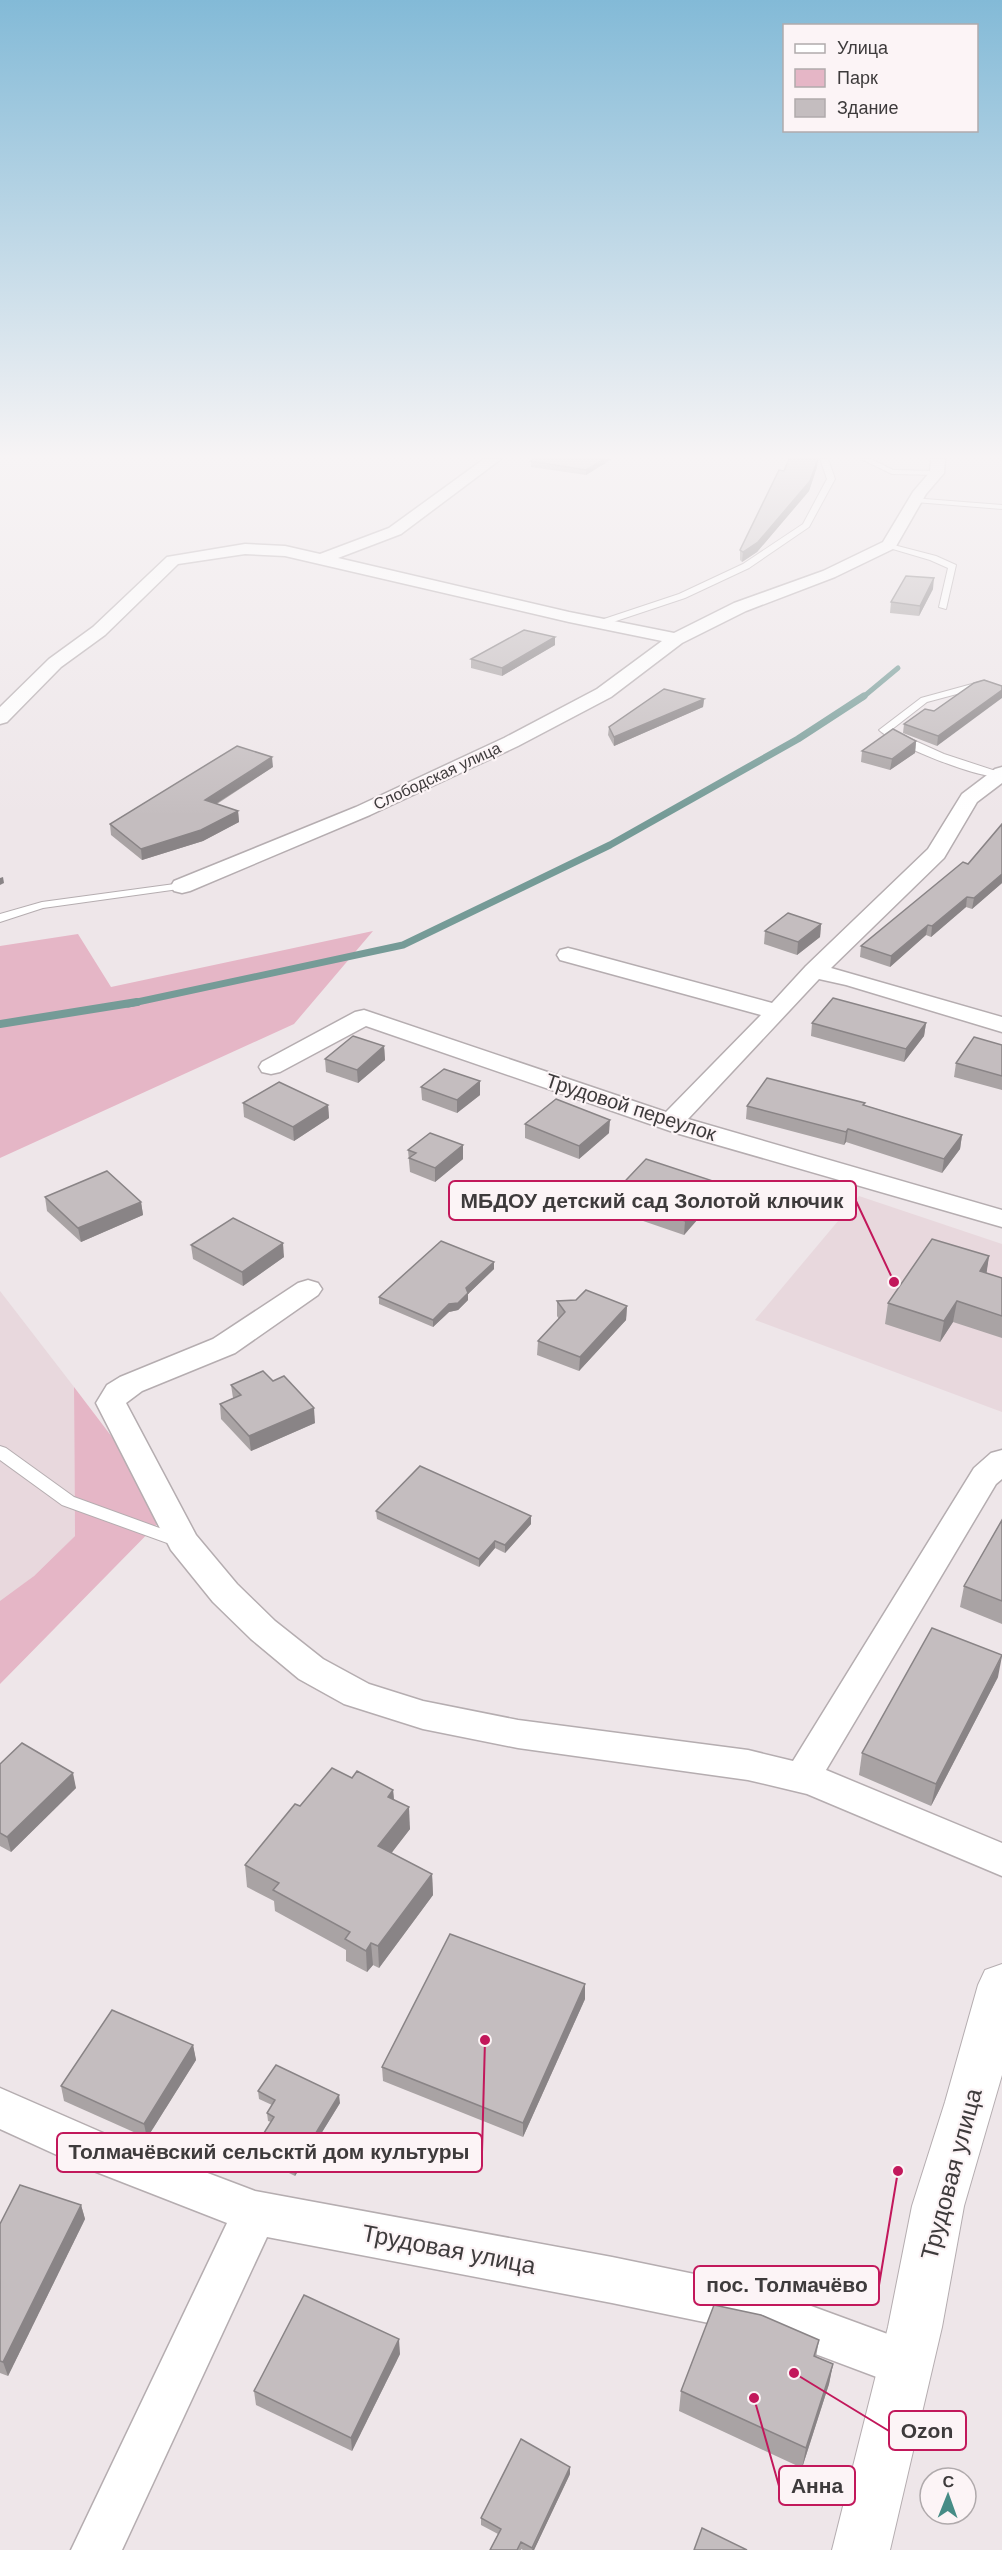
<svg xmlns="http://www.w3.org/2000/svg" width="1002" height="2550" viewBox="0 0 1002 2550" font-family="Helvetica,sans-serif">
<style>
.built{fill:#e8d8dd}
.green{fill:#e5b6c6}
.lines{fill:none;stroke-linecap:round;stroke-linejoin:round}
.stream-far2{stroke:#759b97;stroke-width:5}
.stream-far1{stroke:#759b97;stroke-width:7}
.stream{stroke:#759b97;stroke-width:8}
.lane-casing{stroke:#b5adb0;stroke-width:2}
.street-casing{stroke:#b5adb0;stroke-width:3}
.secondary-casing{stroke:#b5adb0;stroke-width:2}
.lane{fill:#fff;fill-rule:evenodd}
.street{fill:#fff;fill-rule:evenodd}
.secondary{fill:#fff;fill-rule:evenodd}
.wall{fill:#a9a3a4}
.shaded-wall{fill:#898486}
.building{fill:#c4bdbf;stroke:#898486;stroke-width:1.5}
.labels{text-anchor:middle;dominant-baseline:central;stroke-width:4.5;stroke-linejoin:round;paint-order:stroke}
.far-street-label{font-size:16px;fill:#3e3b3c;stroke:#fcf4f6}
.street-label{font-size:20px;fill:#3e3b3c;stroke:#fcf4f6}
.near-street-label{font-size:24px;fill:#3e3b3c;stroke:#fcf4f6}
.leader{fill:none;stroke:#c2185b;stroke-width:2}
.callout-dot{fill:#c2185b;stroke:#fcf4f6;stroke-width:2}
.callout{fill:#fcf4f6;stroke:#c2185b;stroke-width:2}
.callout-label{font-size:21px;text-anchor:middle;font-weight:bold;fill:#3e3b3c}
</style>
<rect width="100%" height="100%" fill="#eee6e9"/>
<g class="built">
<path d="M859 1196 1002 1244V1412L755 1320Z"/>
<path d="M0 1291 74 1387 75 1536 34 1576 0 1602Z"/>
</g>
<g class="green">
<path d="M373 931 294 1024 0 1158V946L78 934 111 987Z"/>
<path d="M74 1387 169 1512 0 1684V1601L34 1576 75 1536Z"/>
</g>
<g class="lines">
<path class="stream-far2" d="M862 698 898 668"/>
<path class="stream-far1" d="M128 1004 403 945 610 845 798 739 864 696"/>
<path class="stream" d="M0 1024 137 1002"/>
<defs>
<g id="lane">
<path d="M820 459H828L835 479 809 527 749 568 685 598 601 626H595V622L679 594 743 564 803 524 827 479Z"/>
<path d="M861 459H871L893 470 937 471 941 473 937 475 892 474Z"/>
<path d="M912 498 1002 505V509L915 502 911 500Z"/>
<path d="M886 543 936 556 956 565 946 609 939 607 948 568 930 560 886 547Z"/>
<path d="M983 681 1002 687V693L983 687 927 702 891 730 944 754 1002 773V777C979 779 896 746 879 730L921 698Z"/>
<path d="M182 883 188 886 186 888 43 908 0 922V914L42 902Z"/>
<path d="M0 1446 6 1448 74 1497 187 1538 190 1542 187 1546 181 1548 62 1505 0 1460Z"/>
</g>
<g id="street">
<path d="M484 459H501L401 534 338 558 569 612 674 633 734 603 823 571 883 542 913 492 930 472 931 459H945L944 473 926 494 895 548 835 577 746 611 682 643 611 697 518 746 370 815 190 891 182 893 174 891 171 886 174 881 356 807 504 738 597 689 662 641 569 622 285 556 245 554 178 564 105 635 61 667 7 722 0 724V707L49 659 93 627 167 557 245 544 285 546 320 554 389 528Z"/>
<path d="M1002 767V783L977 802 944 858 831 968 1002 1017V1032L846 985 819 979 688 1119 1002 1210V1227L676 1133 366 1026 280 1072 271 1074 262 1072 259 1067 262 1062 355 1012 364 1010 666 1112 761 1015 560 960 557 955 560 950 568 948 576 950 772 1003 806 966 928 849 962 794 995 769Z"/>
<path d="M308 1280 318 1283 322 1289 318 1295 235 1353 142 1391 126 1403 196 1535 237 1584 275 1621 323 1659 369 1684 423 1701 518 1720 748 1750 793 1761 974 1468 991 1453 1002 1450V1479L996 1484 826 1770 1002 1843V1876L807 1794 748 1780 518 1748 423 1729 344 1704 299 1679 251 1639 213 1602 171 1550 96 1403 107 1385 120 1377 213 1339 298 1283Z"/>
<path d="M0 2088 110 2136 255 2191 612 2257 762 2288 923 2347 930 2364 923 2381 906 2388 762 2334 612 2303 267 2237 122 2550H71L227 2223 81 2166 0 2129Z"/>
</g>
<path id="secondary" d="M1002 1964V2075L964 2206 942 2327 890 2550H832L888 2327 912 2206 945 2102 978 1985 985 1970Z"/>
</defs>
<use href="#lane" class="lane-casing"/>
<use href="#street" class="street-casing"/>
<use href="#secondary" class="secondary-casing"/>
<use href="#lane" class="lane"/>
<use href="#street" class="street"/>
<use href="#secondary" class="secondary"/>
</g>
<g class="wall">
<path d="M612 459 586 475 531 467V461Z"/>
<path d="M817 467 809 491 757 552 742 562 740 560V550L784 471Z"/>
<path d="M933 589 919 616 890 613 891 602Z"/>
<path d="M555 637V645L502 676 471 668V659Z"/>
<path d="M974 683 937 746 903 733 904 724 934 711Z"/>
<path d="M704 699 703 707 614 746 608 735 609 727Z"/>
<path d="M916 741 915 753 890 770 861 762 862 751Z"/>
<path d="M273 767 217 804 238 811 239 822 203 841 142 860 111 835 110 824Z"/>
<path d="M1002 824V883L972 909 966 907 931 937 926 935 890 967 860 957 861 946 968 864Z"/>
<path d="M821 924 820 937 797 955 764 944 765 931Z"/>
<path d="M812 1023H926L924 1036 904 1062 811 1036Z"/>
<path d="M1002 1045V1090L954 1077 956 1063Z"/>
<path d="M384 1046 385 1060 358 1083 326 1072 325 1059Z"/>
<path d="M480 1081V1095L457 1113 422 1100 421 1087Z"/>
<path d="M243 1103 328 1105 329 1118 294 1141 244 1117Z"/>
<path d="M864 1105 962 1135 960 1149 942 1173 846 1142 844 1145 746 1119 747 1106Z"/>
<path d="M525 1124 609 1133 579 1159 525 1138Z"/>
<path d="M463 1145V1159L435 1182 410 1172 408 1150Z"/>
<path d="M719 1183 717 1197 684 1235 611 1210V1196Z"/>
<path d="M45 1197 141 1202 143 1215 81 1242 47 1211Z"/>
<path d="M191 1245 284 1257 243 1286 193 1259Z"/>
<path d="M989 1256 986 1273 1002 1278V1338L953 1322 940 1342 885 1324 888 1303Z"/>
<path d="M494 1262V1269L468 1294V1300L458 1310 449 1312 433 1327 379 1304V1297Z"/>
<path d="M557 1301 627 1306 626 1320 579 1371 537 1355 538 1341 559 1319 557 1316Z"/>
<path d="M231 1385 315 1423 251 1451 221 1419 220 1404 233 1398Z"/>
<path d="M376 1511 531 1524 505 1553 495 1548 479 1567 377 1519Z"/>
<path d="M1002 1520V1624L960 1607 964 1586Z"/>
<path d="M998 1677 931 1806 859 1775 862 1753Z"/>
<path d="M0 1764 76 1788 11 1852 0 1846Z"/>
<path d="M352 1778 393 1790 394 1799 410 1829 391 1853 432 1874 433 1895 379 1968 373 1965 367 1972 346 1961V1950L275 1911 274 1901 247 1887 245 1865 300 1806Z"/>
<path d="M585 1999 523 2137 383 2081 382 2067Z"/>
<path d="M193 2045 196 2060 147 2138 64 2101 61 2086Z"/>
<path d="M258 2091 340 2103 295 2176 255 2156 254 2149 271 2122 268 2121 267 2113 272 2105 259 2099Z"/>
<path d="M81 2205 85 2219 8 2376 0 2373V2224Z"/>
<path d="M819 2340 816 2357 833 2364 829 2384 802 2468 679 2411 681 2391Z"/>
<path d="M400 2354 352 2451 256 2405 254 2391Z"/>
<path d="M570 2474 534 2550H523L521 2549V2550H490L498 2534 481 2525V2518Z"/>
</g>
<g class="shaded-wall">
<path d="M604 459H612L586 475V470Z"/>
<path d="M818 459 817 467 809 491 757 552 742 562 743 552Z"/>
<path d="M934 578 933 589 919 616 920 606Z"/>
<path d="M555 637V645L502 676V668Z"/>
<path d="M1002 690V698L937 746 938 736Z"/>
<path d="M704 699 703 707 614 746V737Z"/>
<path d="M916 741 915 753 890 770 892 759Z"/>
<path d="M272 757 273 767 206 810 205 800Z"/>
<path d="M238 811 239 822 203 841 142 860 141 849Z"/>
<path d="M1002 874V883L972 909 974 898Z"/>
<path d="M3 877 4 883 0 885V878Z"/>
<path d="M967 897 966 907 931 937 932 926Z"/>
<path d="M821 924 820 937 797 955 798 942Z"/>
<path d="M928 925 926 935 890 967 891 956Z"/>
<path d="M926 1023 924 1036 904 1062 906 1049Z"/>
<path d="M384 1046 385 1060 358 1083 357 1070Z"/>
<path d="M480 1081V1095L457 1113V1100Z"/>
<path d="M328 1105 329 1118 294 1141 293 1127Z"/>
<path d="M610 1120 609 1133 579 1159V1146Z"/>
<path d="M848 1129 846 1142 844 1145 846 1132Z"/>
<path d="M962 1135 960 1149 942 1173 944 1159Z"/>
<path d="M463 1145V1159L435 1182V1168Z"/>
<path d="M719 1183 717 1197 684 1235 685 1221Z"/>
<path d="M141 1202 143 1215 81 1242 78 1228Z"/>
<path d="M283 1243 284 1257 243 1286 242 1272Z"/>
<path d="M989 1256 986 1277 980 1271Z"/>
<path d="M494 1262V1269L468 1294V1300L458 1310 449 1312 433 1327V1320Z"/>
<path d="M957 1301 953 1322 940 1342 944 1321Z"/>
<path d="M627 1306 626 1320 579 1371 580 1357Z"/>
<path d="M314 1408 315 1423 251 1451 249 1436Z"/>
<path d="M531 1516V1524L505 1553V1545Z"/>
<path d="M495 1541V1548L479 1567V1559Z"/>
<path d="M1002 1656 998 1677 931 1806 936 1784Z"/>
<path d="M73 1773 76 1788 11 1852 7 1837Z"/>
<path d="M393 1790 395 1812 388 1797Z"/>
<path d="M409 1807 410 1829 380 1868 378 1846Z"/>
<path d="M432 1874 433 1895 379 1968 378 1946Z"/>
<path d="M371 1943 373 1965 367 1972 366 1951Z"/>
<path d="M585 1984V1999L523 2137V2123Z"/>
<path d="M193 2045 196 2060 147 2138 144 2124Z"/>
<path d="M339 2095 340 2103 295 2176 294 2169Z"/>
<path d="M81 2205 85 2219 8 2376 3 2362Z"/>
<path d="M399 2339 400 2354 352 2451 351 2438Z"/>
<path d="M833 2364 829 2384 802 2468 806 2448Z"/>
<path d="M570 2467V2474L534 2550H532Z"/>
</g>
<g class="building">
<path d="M534 459H604L586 470 531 461Z"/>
<path d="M789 459H818L810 481 758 542 743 552 740 550 779 470 784 471Z"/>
<path d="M906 576 934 578 920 606 891 602Z"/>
<path d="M524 630 555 637 502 668 471 659Z"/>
<path d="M984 680 1002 686V690L938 736 904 724 925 709 934 711 974 683Z"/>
<path d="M664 689 704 699 614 737 609 727Z"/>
<path d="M893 729 916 741 892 759 862 751Z"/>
<path d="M237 746 272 757 205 800 238 811 201 830 141 849 110 824Z"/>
<path d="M1002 824V874L974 898 967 897 932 926 928 925 891 956 861 946 963 862 968 864Z"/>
<path d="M788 913 821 924 798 942 765 931Z"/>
<path d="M833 998 926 1023 906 1049 812 1023Z"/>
<path d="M353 1036 384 1046 357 1070 325 1059Z"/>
<path d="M974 1037 1002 1045V1076L956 1063Z"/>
<path d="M444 1069 480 1081 457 1100 421 1087Z"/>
<path d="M767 1078 865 1103 863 1105 962 1135 944 1159 848 1129 846 1132 747 1106Z"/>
<path d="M279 1082 328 1105 293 1127 243 1103Z"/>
<path d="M556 1099 610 1120 579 1146 525 1124Z"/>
<path d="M430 1133 463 1145 435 1168 409 1158 416 1153 408 1150Z"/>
<path d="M646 1159 719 1183 685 1221 611 1196Z"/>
<path d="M107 1171 141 1202 78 1228 45 1197Z"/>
<path d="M233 1218 283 1243 242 1272 191 1245Z"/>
<path d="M932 1239 989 1256 980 1271 1002 1278V1316L957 1301 944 1321 888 1303Z"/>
<path d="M441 1241 494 1262 466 1288 468 1293 458 1303 449 1304 433 1320 379 1297Z"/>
<path d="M586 1290 627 1306 580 1357 538 1341 565 1312 557 1301 576 1300Z"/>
<path d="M263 1371 273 1381 284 1376 314 1408 249 1436 220 1404 241 1395 231 1385Z"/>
<path d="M420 1466 531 1516 505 1545 495 1541 479 1559 376 1511Z"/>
<path d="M1002 1520V1601L964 1586Z"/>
<path d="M932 1628 1002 1655 936 1784 862 1753Z"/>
<path d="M22 1743 73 1773 7 1837 0 1833V1764Z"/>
<path d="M332 1768 352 1778 357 1771 393 1790 388 1797 409 1807 378 1846 432 1874 378 1946 371 1943 366 1951 345 1939 350 1932 273 1890 279 1883 245 1865 295 1804 300 1806Z"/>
<path d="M450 1934 585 1984 523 2123 382 2067Z"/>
<path d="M112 2010 193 2045 144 2124 61 2086Z"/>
<path d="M276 2065 339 2095 294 2169 254 2149 274 2117 267 2113 275 2100 258 2091Z"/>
<path d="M20 2185 81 2205 3 2362 0 2361V2224Z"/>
<path d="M304 2295 399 2339 351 2438 254 2391Z"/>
<path d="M714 2305 761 2315 819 2340 814 2356 833 2364 806 2448 681 2391Z"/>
<path d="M521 2439 570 2467 532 2548 521 2542 517 2550H490L501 2529 481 2518Z"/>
<path d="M702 2528 747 2550H694Z"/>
</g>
<linearGradient id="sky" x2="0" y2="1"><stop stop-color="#83bad7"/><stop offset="0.56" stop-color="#f7f4f5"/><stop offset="1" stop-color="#f7f4f5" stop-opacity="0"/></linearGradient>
<rect width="1002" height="816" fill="url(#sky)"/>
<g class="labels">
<g class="far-street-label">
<text transform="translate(437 776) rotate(-25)">Слободская улица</text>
</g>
<g class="street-label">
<text transform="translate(631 1107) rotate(18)">Трудовой переулок</text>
</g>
<g class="near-street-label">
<text transform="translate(951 2174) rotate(-75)">Трудовая улица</text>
<text transform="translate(449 2249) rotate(11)">Трудовая улица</text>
</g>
</g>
<path class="leader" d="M894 1282L856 1201M485 2040L482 2152M898 2171L879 2285M794 2373L889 2431M754 2398L779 2486"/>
<g class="callout-dot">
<circle cx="894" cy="1282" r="6"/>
<circle cx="485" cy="2040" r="6"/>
<circle cx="898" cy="2171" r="6"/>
<circle cx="794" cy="2373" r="6"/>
<circle cx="754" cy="2398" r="6"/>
</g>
<g class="callout">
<rect x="449" y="1181" width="407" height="39" rx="6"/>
<rect x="57" y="2133" width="425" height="39" rx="6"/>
<rect x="694" y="2266" width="185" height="39" rx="6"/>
<rect x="889" y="2411" width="77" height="39" rx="6"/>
<rect x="779" y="2466" width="76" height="39" rx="6"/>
</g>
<g class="callout-label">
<text x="652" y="1208">МБДОУ детский сад Золотой ключик</text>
<text x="269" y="2159">Толмачёвский сельсктй дом культуры</text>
<text x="787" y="2292">пос. Толмачёво</text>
<text x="927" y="2438">Ozon</text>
<text x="817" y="2493">Анна</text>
</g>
<rect x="783" y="24" width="195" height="108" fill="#fcf4f6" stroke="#b0aaac" stroke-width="1.5"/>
<rect x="795" y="44" width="30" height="9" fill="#ffffff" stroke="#b0aaac" stroke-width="1.5"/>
<text x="837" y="54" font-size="18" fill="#3e3b3c">Улица</text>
<rect x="795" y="69" width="30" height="18" fill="#e5b6c6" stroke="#b0aaac" stroke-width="1.5"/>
<text x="837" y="84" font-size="18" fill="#3e3b3c">Парк</text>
<rect x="795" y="99" width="30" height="18" fill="#c4bdbf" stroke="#b0aaac" stroke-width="1.5"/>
<text x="837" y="114" font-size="18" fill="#3e3b3c">Здание</text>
<g transform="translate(948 2496) rotate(1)"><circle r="28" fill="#fcf4f6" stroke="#b0aaac" stroke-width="1.5"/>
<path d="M0-4.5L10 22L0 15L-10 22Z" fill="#468c86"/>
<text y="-9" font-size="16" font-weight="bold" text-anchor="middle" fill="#3e3b3c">С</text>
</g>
</svg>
